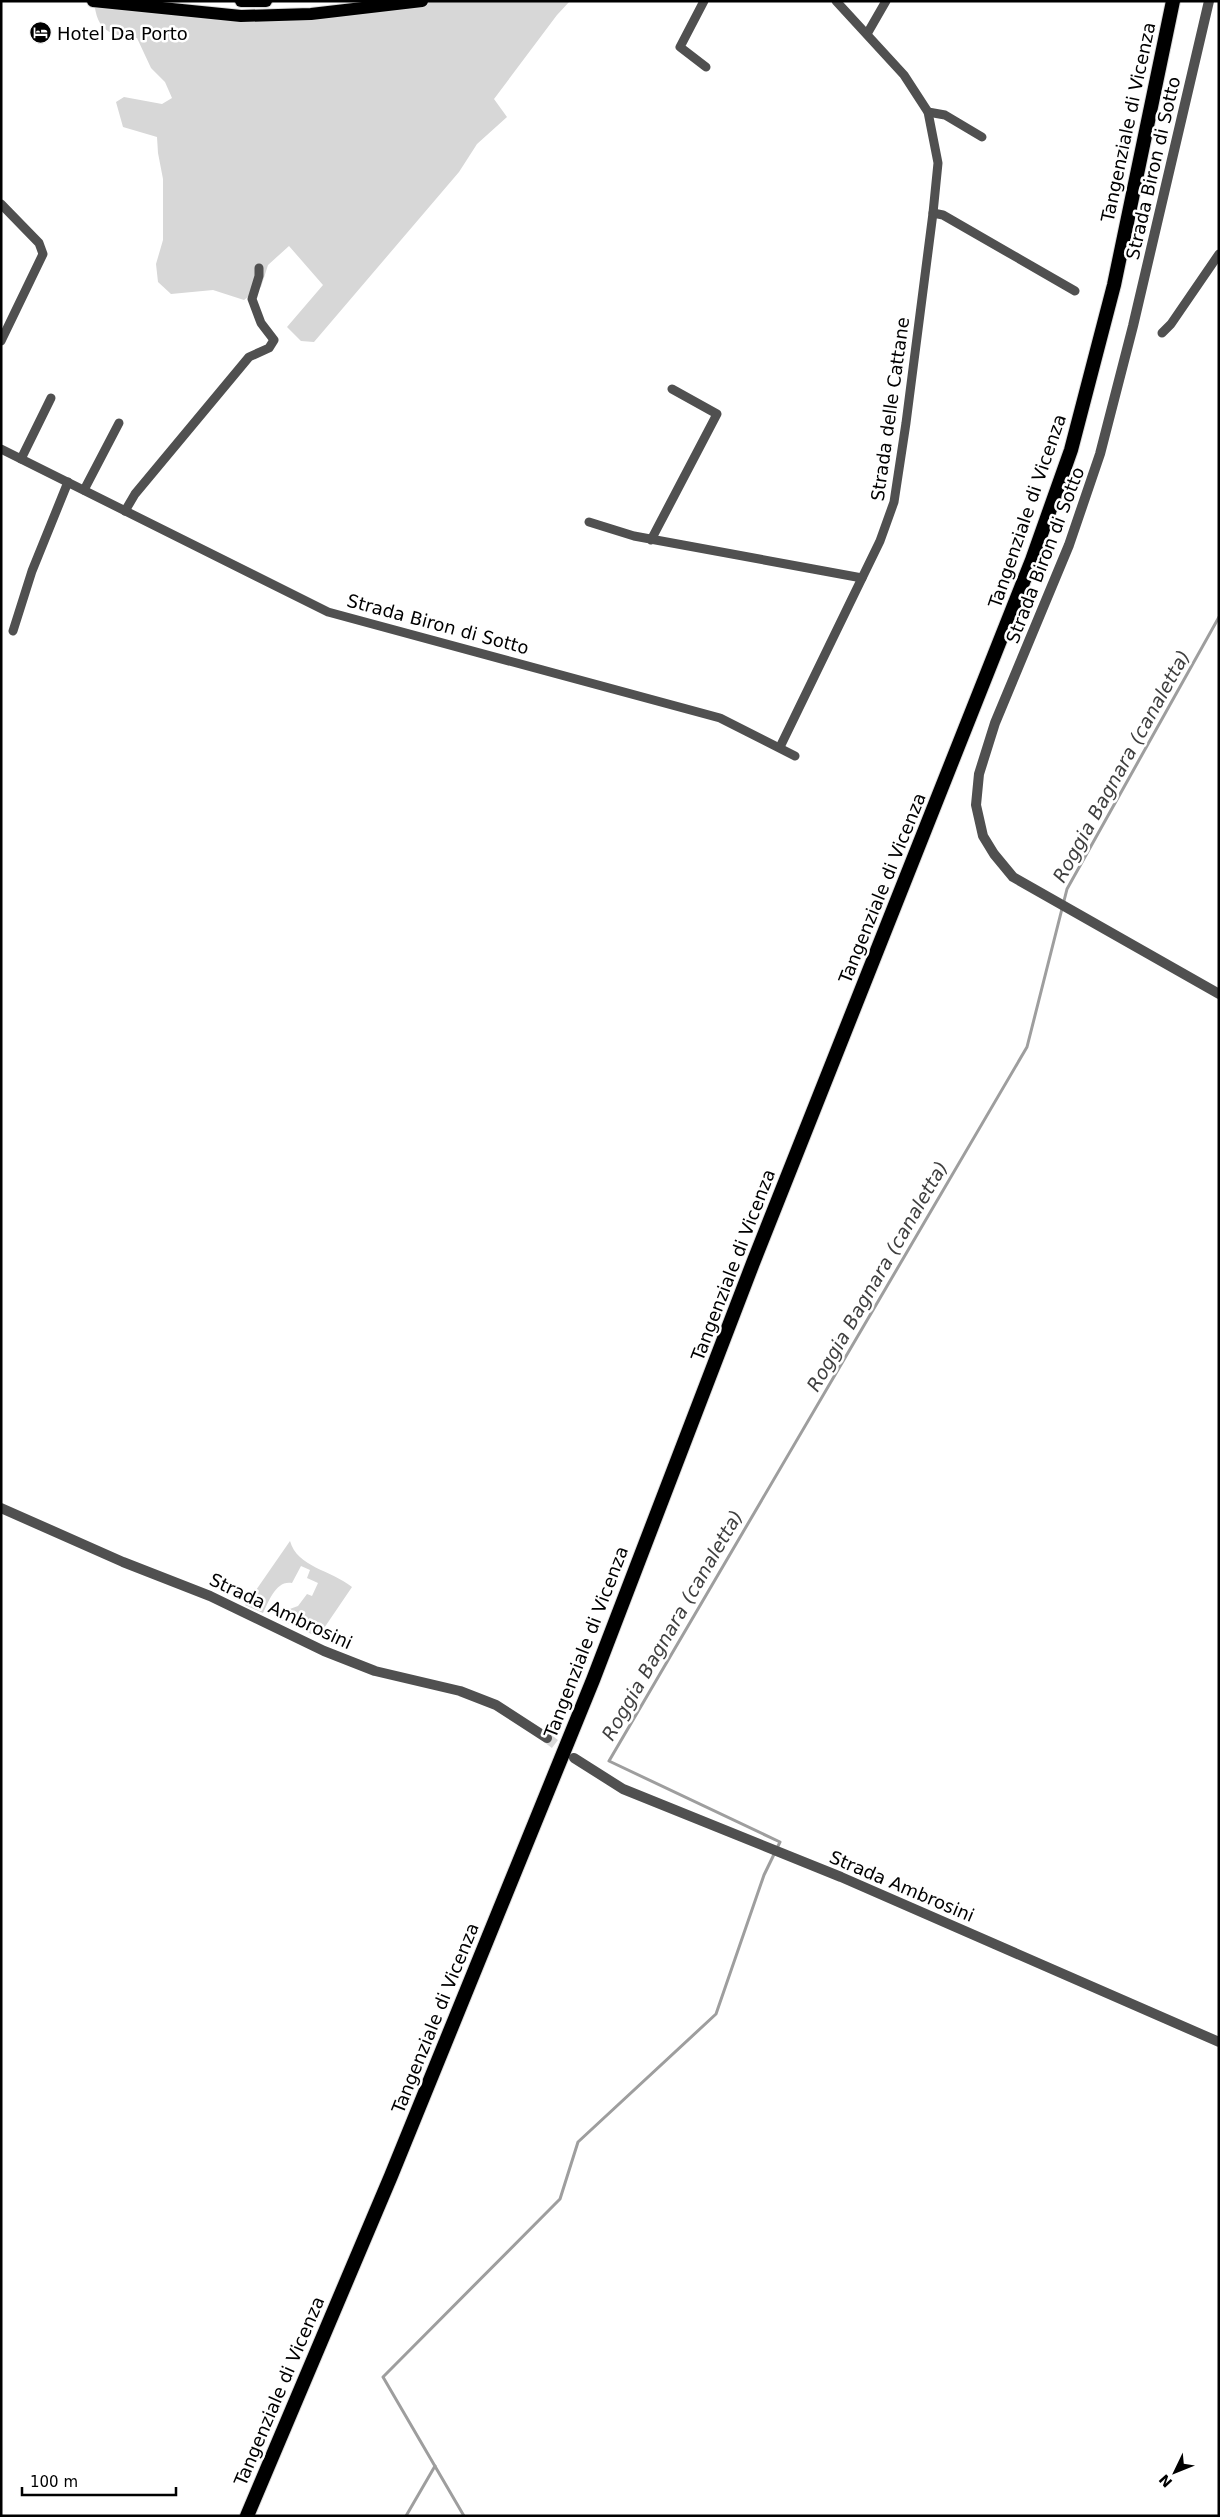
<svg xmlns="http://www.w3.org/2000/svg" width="1220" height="2517" viewBox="0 0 1220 2517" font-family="'DejaVu Sans',sans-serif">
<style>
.green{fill:#d7d7d7}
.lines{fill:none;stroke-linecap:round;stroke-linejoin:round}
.stream{stroke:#9e9e9e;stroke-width:3}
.tertiary-tunnel{stroke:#d9d9d9;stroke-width:10;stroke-dasharray:10 5;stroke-linecap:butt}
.primary-casing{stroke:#dbdbdb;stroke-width:14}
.trunk-casing{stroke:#dbdbdb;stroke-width:16}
.minor{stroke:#505050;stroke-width:9}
.tertiary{stroke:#505050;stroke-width:10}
.primary{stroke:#000;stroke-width:12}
.trunk{stroke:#000;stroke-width:14}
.labels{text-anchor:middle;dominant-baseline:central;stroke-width:5;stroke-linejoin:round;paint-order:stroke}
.poi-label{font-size:18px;fill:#000;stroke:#fff;text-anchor:start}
.street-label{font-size:18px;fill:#000;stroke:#fff}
.water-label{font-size:19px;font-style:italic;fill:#3f3f3f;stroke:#fff}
</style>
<rect width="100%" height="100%" fill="#fff"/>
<g class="green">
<path d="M94 1 241 16 422 1H570L557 15 494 99 507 117 477 144 459 172 314 342 301 341 287 327 323 285 289 246 268 265 261 287 244 300 213 290 171 294 158 282 156 264 163 240V179L158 153 157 137 123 127 116 102 124 97 162 104 172 98 165 82 151 68 137 38C110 35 97 32 94 1Z"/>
<path d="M290 1541C297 1567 331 1570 352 1587L318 1637 274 1617 276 1614 298 1606 307 1594 312 1596 318 1583 307 1578 310 1570 301 1566 292 1583C276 1580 269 1601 263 1613L245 1605 247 1602 253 1605 257 1599 252 1596Z"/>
</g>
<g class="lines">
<g class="stream">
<path d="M406 2516 435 2466"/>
<path d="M464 2516 383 2377 560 2199 578 2142 716 2014 764 1875 780 1842 609 1761 1027 1047 1067 889 1219 617"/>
</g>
<path class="tertiary-tunnel" d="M547 1738 568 1754"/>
<defs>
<g id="primary">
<path d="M93 1 241 16 311 14 422 1"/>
<path d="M241 1H266"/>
</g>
<path id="trunk" d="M247 2516 391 2176 593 1680 753 1263 1032 560 1071 450 1114 285 1173 1"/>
</defs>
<use href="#primary" class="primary-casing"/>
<use href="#trunk" class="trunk-casing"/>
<g class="minor">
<path d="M704 1 680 47 706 67"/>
<path d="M867 34 886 1"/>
<path d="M928 112 945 115 982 137"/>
<path d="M1 204 39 243 43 254 1 341"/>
<path d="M933 213 943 215 1075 291"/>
<path d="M1162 333 1171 324 1219 254"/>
<path d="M1 449 328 612 720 718 795 756"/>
<path d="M21 459 51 398"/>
<path d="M84 490 119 423"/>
<path d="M125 511 135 494 249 357 269 348 274 340 261 323 252 299 259 276V268"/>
<path d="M589 522 634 536 862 578"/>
<path d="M651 540 717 414 672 389"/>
<path d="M13 631 32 571 68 482"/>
<path d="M780 747 880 541 894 502 906 423 933 213 938 163 928 112 904 75 836 1"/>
</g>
<g class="tertiary">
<path d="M1209 1 1133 326 1100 454 1069 545 995 723 979 774 976 805 983 836 994 854 1013 877 1219 994"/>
<path d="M1 1508 123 1562 210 1596 324 1651 375 1671 460 1691 496 1705 547 1738"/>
<path d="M574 1758 623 1789 841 1877 1219 2042"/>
</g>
<use href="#primary" class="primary"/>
<use href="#trunk" class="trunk"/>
</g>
<defs>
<symbol id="hotel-disc" viewBox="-11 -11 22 22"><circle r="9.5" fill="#000" stroke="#fff"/><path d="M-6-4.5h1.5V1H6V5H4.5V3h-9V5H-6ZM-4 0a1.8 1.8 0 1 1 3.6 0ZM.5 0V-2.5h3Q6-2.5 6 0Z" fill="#fff"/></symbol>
</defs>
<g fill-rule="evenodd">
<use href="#hotel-disc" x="28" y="20" width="25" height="25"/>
</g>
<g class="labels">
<g class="poi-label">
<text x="57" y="33">Hotel Da Porto</text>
</g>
<g class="street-label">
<text transform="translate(1128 122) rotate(-78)">Tangenziale di Vicenza</text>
<text transform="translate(1153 168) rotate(-77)">Strada Biron di Sotto</text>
<text transform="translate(890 409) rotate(-82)">Strada delle Cattane</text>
<text transform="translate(1027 511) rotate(-71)">Tangenziale di Vicenza</text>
<text transform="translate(1045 555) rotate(-69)">Strada Biron di Sotto</text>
<text transform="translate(438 624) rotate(15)">Strada Biron di Sotto</text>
<text transform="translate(882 888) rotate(-68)">Tangenziale di Vicenza</text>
<text transform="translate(733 1265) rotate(-69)">Tangenziale di Vicenza</text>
<text transform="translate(281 1611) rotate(25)">Strada Ambrosini</text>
<text transform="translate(586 1642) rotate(-69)">Tangenziale di Vicenza</text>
<text transform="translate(902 1886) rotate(23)">Strada Ambrosini</text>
<text transform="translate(435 2018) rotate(-68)">Tangenziale di Vicenza</text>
<text transform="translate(279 2391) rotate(-67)">Tangenziale di Vicenza</text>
</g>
<g class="water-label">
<text transform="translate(1121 766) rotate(-61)">Roggia Bagnara (canaletta)</text>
<text transform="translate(877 1276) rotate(-60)">Roggia Bagnara (canaletta)</text>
<text transform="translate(672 1625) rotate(-60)">Roggia Bagnara (canaletta)</text>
</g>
</g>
<rect width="1220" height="2517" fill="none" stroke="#000000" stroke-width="5"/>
<g transform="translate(1175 2472) rotate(227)" stroke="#ffffff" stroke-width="4" paint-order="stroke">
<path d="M0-4L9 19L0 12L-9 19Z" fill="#000000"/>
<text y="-8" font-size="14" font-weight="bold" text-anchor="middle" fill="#000000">N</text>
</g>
<path d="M22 2487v8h154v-8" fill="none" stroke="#000000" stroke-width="2.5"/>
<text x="30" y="2487" font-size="15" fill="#000000" stroke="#ffffff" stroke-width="4" paint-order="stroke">100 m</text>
</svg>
